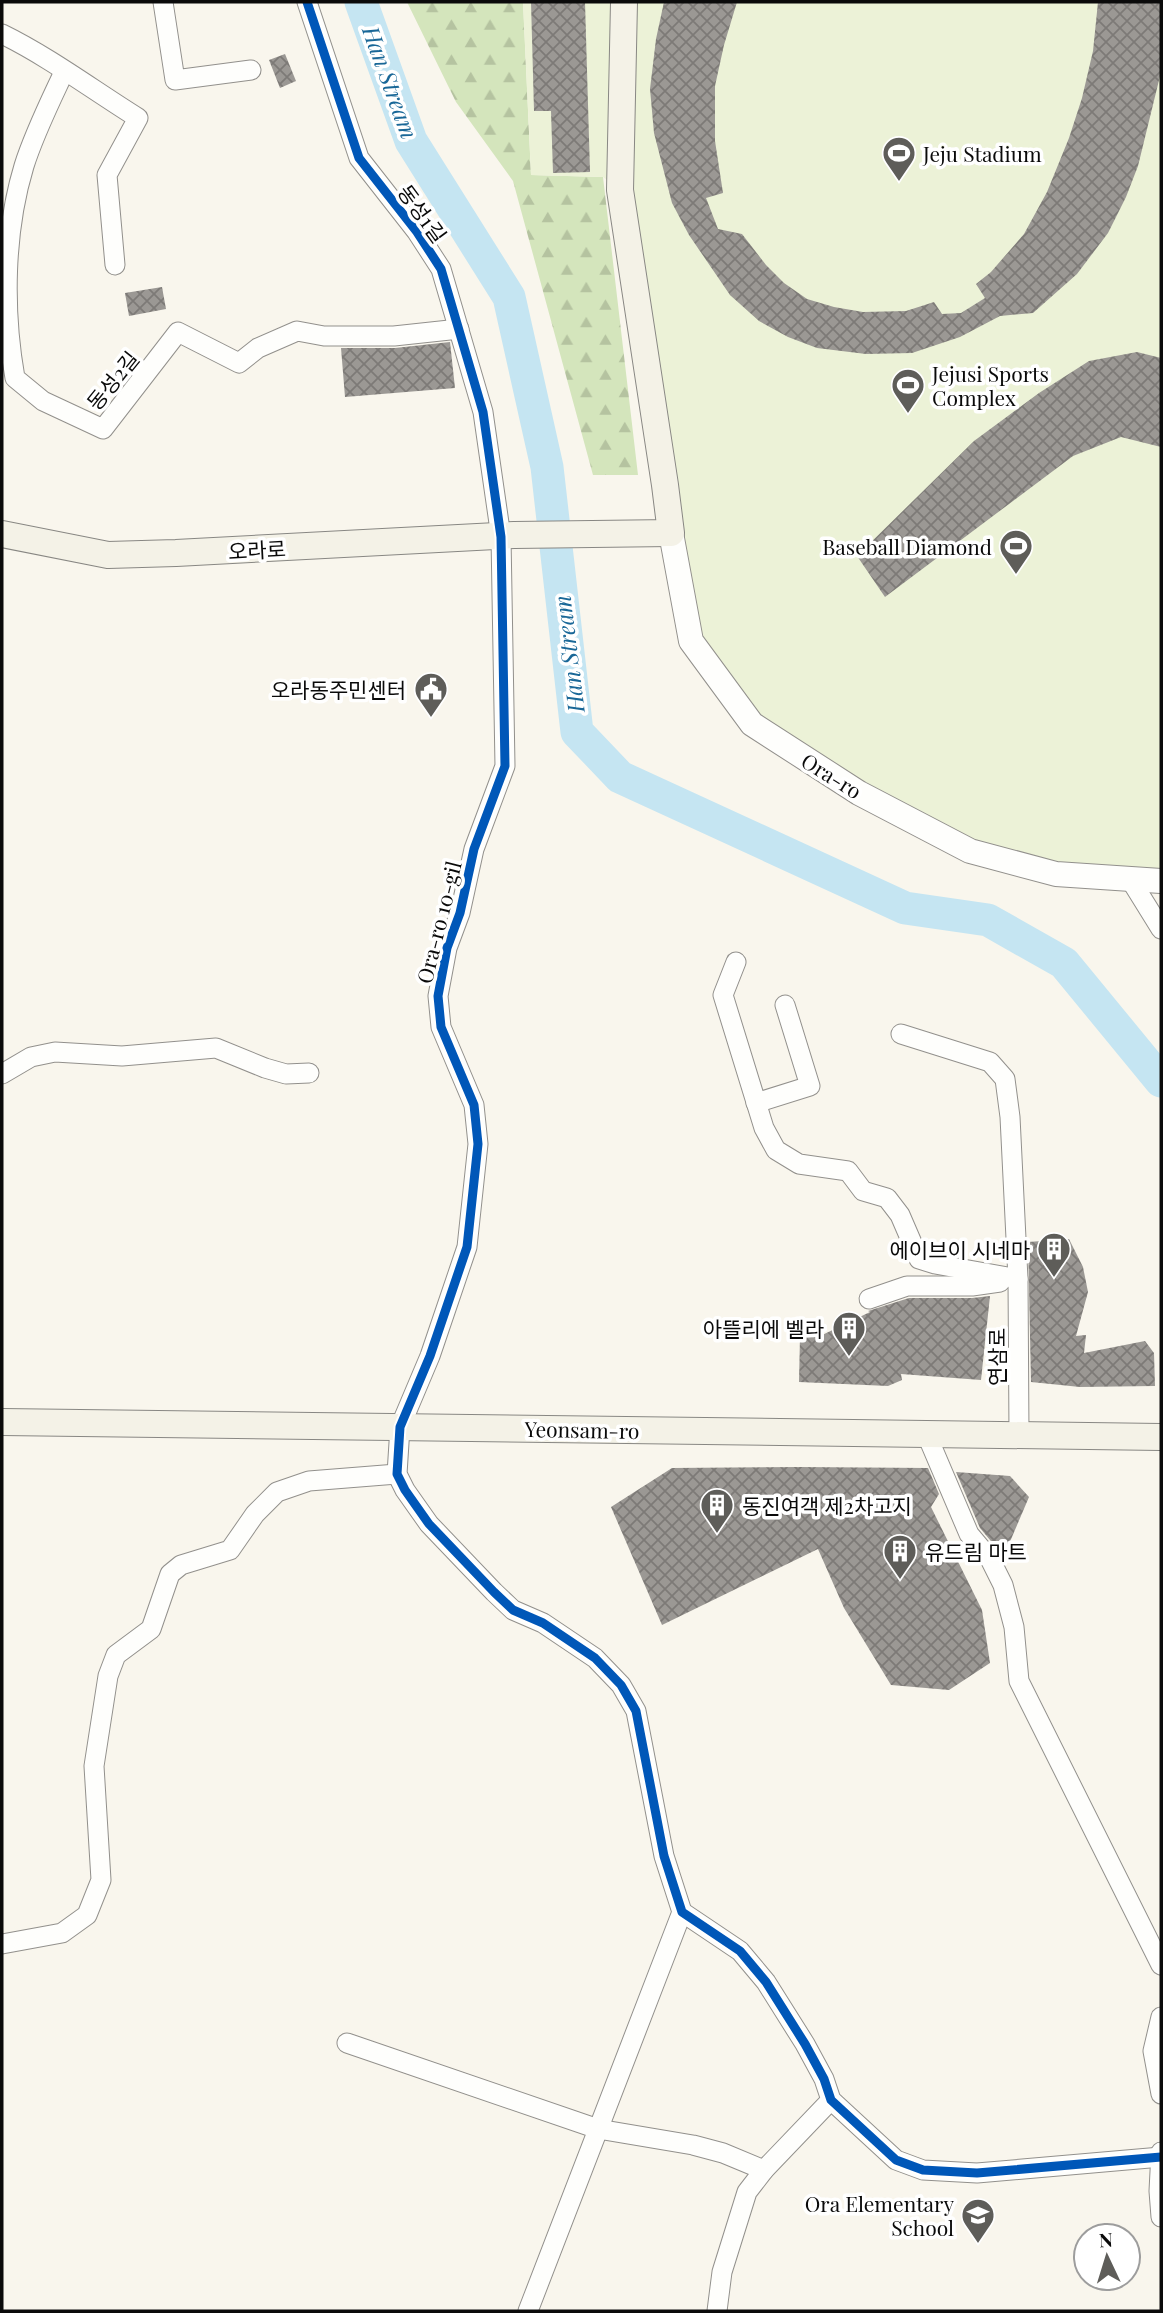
<svg xmlns="http://www.w3.org/2000/svg" width="1163" height="2313" viewBox="0 0 1163 2313" font-family="'Playfair Display','Noto Sans KR',serif">
<style>
.forest{fill:url(#forest-firs)}
.pitch{fill:#ecf2d7}
.lines{fill:none;stroke-linecap:round;stroke-linejoin:round}
.river{stroke:#c5e5f2;stroke-width:33}
.building{fill:url(#building-cross-hatch)}
.minor-casing{stroke:#92908c;stroke-width:21}
.tertiary-casing{stroke:#92908c;stroke-width:26}
.secondary-casing{stroke:#888783;stroke-width:28}
.minor{stroke:#fefefc;stroke-width:19}
.tertiary{stroke:#fefefc;stroke-width:24}
.secondary{stroke:#f4f2e7;stroke-width:26}
.cycleway-casing{stroke:#fff;stroke-width:13}
.cycleway{stroke:#0057b8;stroke-width:9}
.labels{text-anchor:middle;dominant-baseline:central;stroke-width:7;stroke-linejoin:round;paint-order:stroke}
.poi-label{font-size:21px;fill:#0a0a0a;stroke:#fff;text-anchor:end}
.street-label{font-size:21px;fill:#0a0a0a;stroke:#fff}
.water-label{font-size:23px;font-style:italic;fill:#196797;stroke:#fff}
</style>
<defs>
<pattern id="forest-firs" width="22" height="20" patternUnits="userSpaceOnUse" patternTransform="scale(1.75)"><rect width="22" height="20" fill="#d4e5bc"/><path d="M5 1l3.5 6h-7zM16 11l3.5 6h-7z" fill="#b5c3a0"/></pattern>
<pattern id="building-cross-hatch" width="8" height="8" patternUnits="userSpaceOnUse" patternTransform="scale(1.75)"><rect width="8" height="8" fill="#9b9894"/><path d="M0 0l8 8M0 8l8-8" fill="none" stroke="#7d7a77"/></pattern>
</defs>
<rect width="100%" height="100%" fill="#f9f6ed"/>
<path class="forest" d="M407 2H523L531 175 603 177 638 475H593L513 181 456 102Z"/>
<path class="pitch" d="M523 2H1161V879L970 851 752 724 691 641 620 190 603 177 531 175Z"/>
<g class="lines">
<path class="river" d="M361 2 411 141 509 297 547 467 577 732 620 777 905 908 988 920 1064 963 1161 1081"/>
</g>
<g class="building">
<path d="M531 2H585L590 172 553 173 551 111H534Z"/>
<path d="M664 2H737L724 45 715 86V141L723 193 706 198 718 229 742 234 766 265 784 283 807 299 834 307 863 312 906 311 934 302 942 314 961 313 985 298 976 284 991 272 1024 234 1047 192 1069 138 1082 98 1093 51 1098 2H1161V72L1138 166 1126 197 1108 233 1077 274 1033 313 1000 316 960 337 912 353 866 354 817 348 788 337 759 321 730 295 689 235 672 203 654 133 650 89 656 39Z"/>
<path d="M285 54 296 81 280 88 269 60Z"/>
<path d="M162 287 166 309 129 316 125 293Z"/>
<path d="M450 342 455 388 345 397 341 348H395Z"/>
<path d="M1137 352 1161 358V447L1121 437 1073 456 885 597 857 556 974 441 1039 393 1089 361Z"/>
<path d="M1069 1239 1083 1267 1088 1292 1076 1336 1086 1335 1084 1353 1145 1341 1154 1353 1155 1386 1080 1387 1031 1382 1028 1242Z"/>
<path d="M990 1296 981 1380 901 1374 902 1380 888 1386 799 1382 800 1336 818 1337 870 1312 868 1311 909 1298H972Z"/>
<path d="M799 1467 928 1468 939 1494 931 1507 982 1610 990 1663 949 1690 891 1685 844 1608 818 1549 662 1625 611 1507 672 1468Z"/>
<path d="M956 1472 1010 1476 1029 1497 1009 1544 995 1546 980 1528Z"/>
</g>
<g class="lines">
<defs>
<g id="minor">
<path d="M163 2 175 80 251 70"/>
<path d="M307 2 359 158 417 232 441 269 483 412 501 537 505 766 474 849 460 913 447 948 438 996 441 1027 474 1105 478 1144 467 1247 430 1356 400 1427 397 1474 405 1490 429 1524 494 1592 513 1610 543 1623 595 1658 621 1685 636 1711 664 1856 682 1912 740 1951 766 1982 805 2044 824 2079 831 2100 896 2160 923 2170 977 2173 1161 2157"/>
<path d="M2 34C49 57 93 90 138 118L107 175 115 265"/>
<path d="M64 72C50 102 34 134 24 166 4 232 3 310 15 378L43 401 103 429 178 332 239 363 258 348 297 331 324 336H394L459 329"/>
<path d="M1130 879 1161 929"/>
<path d="M736 962 723 995 764 1128 776 1150 799 1164 848 1171 863 1191 887 1198 900 1215 919 1259 935 1264 1018 1279"/>
<path d="M901 1034 990 1062 1005 1079 1010 1117 1018 1279 1019 1435"/>
<path d="M2 1074 31 1057 55 1052 122 1056 216 1048 265 1068 286 1074 309 1073"/>
<path d="M756 1103 810 1086 785 1005"/>
<path d="M869 1299 907 1286H972L1000 1282"/>
<path d="M926 1433 969 1534 990 1559 1003 1585 1014 1627 1019 1681 1161 1965"/>
<path d="M2 1944 62 1933 87 1915 101 1880 94 1766 108 1676 116 1655 151 1629 170 1574 181 1565 230 1550 255 1514 277 1492 309 1481 397 1474"/>
<path d="M1161 2017 1153 2051 1161 2094"/>
<path d="M347 2043 598 2129 693 2145 723 2153 764 2170"/>
<path d="M1161 2152 1159 2191 1161 2217"/>
<path d="M528 2311 682 1912"/>
<path d="M717 2311 722 2272 747 2192 764 2170 831 2100"/>
</g>
<path id="tertiary" d="M671 533 691 641 752 724 859 793 970 851 1056 874 1161 881"/>
<g id="secondary">
<path d="M2 534 108 555 176 553 514 535 671 533 665 485 620 190 624 2"/>
<path d="M2 1422 1161 1437"/>
</g>
</defs>
<use href="#minor" class="minor-casing"/>
<use href="#tertiary" class="tertiary-casing"/>
<use href="#secondary" class="secondary-casing"/>
<use href="#minor" class="minor"/>
<use href="#tertiary" class="tertiary"/>
<use href="#secondary" class="secondary"/>
<defs>
<path id="cycleway" d="M307 2 359 158 417 232 441 269 483 412 501 537 505 766 474 849 460 913 447 948 438 996 441 1027 474 1105 478 1144 467 1247 430 1356 400 1427 397 1474 405 1490 429 1524 494 1592 513 1610 543 1623 595 1658 621 1685 636 1711 664 1856 682 1912 740 1951 766 1982 805 2044 824 2079 831 2100 896 2160 923 2170 977 2173 1161 2157"/>
</defs>
<use href="#cycleway" class="cycleway-casing"/>
<use href="#cycleway" class="cycleway"/>
</g>
<defs>
<symbol id="stadium-pin" viewBox="-11 -11 22 30"><path d="M0 17L-7.5 6A9.5 9.5 0 1 1 7.5 6Z" fill="#5e5d59" stroke="#fff"/><path d="M0-5a6.5 5 0 1 0 0 10a6.5 5 0 1 0 0-10ZM-3.5-1.8h7v3.6h-7Z" fill="#fff"/></symbol>
<symbol id="civic-pin" viewBox="-11 -11 22 30"><path d="M0 17L-7.5 6A9.5 9.5 0 1 1 7.5 6Z" fill="#5e5d59" stroke="#fff"/><path d="M-.6-6.5H3V-4.5H.6V-3L4-1V1h2V6H-6V1h2V-1L-.6-3ZM-1.2 2.5V6h2.4V2.5Z" fill="#fff"/></symbol>
<symbol id="building-pin" viewBox="-11 -11 22 30"><path d="M0 17L-7.5 6A9.5 9.5 0 1 1 7.5 6Z" fill="#5e5d59" stroke="#fff"/><path d="M-4-6H4V6H1V3H-1V6H-4ZM-2.5-4.3h1.7v1.8h-1.7ZM.8-4.3h1.7v1.8H.8ZM-2.5-1h1.7V.8h-1.7ZM.8-1h1.7V.8H.8Z" fill="#fff"/></symbol>
<symbol id="school-pin" viewBox="-11 -11 22 30"><path d="M0 17L-7.5 6A9.5 9.5 0 1 1 7.5 6Z" fill="#5e5d59" stroke="#fff"/><path d="M0-5L7-2L0 1L-7-2ZM-4 1L0 2.5L4 1V4Q0 6-4 4Z" fill="#fff"/></symbol>
</defs>
<g fill-rule="evenodd">
<use href="#stadium-pin" x="880" y="134" width="38" height="52"/>
<use href="#stadium-pin" x="889" y="366" width="38" height="52"/>
<use href="#stadium-pin" x="997" y="527" width="38" height="52"/>
<use href="#civic-pin" x="412" y="670" width="38" height="52"/>
<use href="#building-pin" x="1035" y="1230" width="38" height="52"/>
<use href="#building-pin" x="830" y="1309" width="38" height="52"/>
<use href="#building-pin" x="698" y="1486" width="38" height="52"/>
<use href="#building-pin" x="881" y="1532" width="38" height="52"/>
<use href="#school-pin" x="959" y="2196" width="38" height="52"/>
</g>
<g class="labels">
<g class="poi-label">
<text x="923" y="153" text-anchor="start">Jeju Stadium</text>
<text x="932" y="373" text-anchor="start">Jejusi Sports<tspan x="932" dy="24">Complex</tspan></text>
<text x="992" y="546">Baseball Diamond</text>
<text x="406" y="689">오라동주민센터</text>
<text x="1030" y="1249">에이브이 시네마</text>
<text x="824" y="1328">아뜰리에 벨라</text>
<text x="742" y="1505" text-anchor="start">동진여객 제2차고지</text>
<text x="925" y="1551" text-anchor="start">유드림 마트</text>
<text x="954" y="2203">Ora Elementary<tspan x="954" dy="24">School</tspan></text>
</g>
<g class="street-label">
<text transform="translate(423 213) rotate(54)">동성1길</text>
<text transform="translate(112 380) rotate(-51)">동성2길</text>
<text transform="translate(257 549) rotate(-3)">오라로</text>
<text transform="translate(832 775) rotate(32)">Ora-ro</text>
<text transform="translate(438 922) rotate(-76)">Ora-ro 10-gil</text>
<text transform="translate(996 1357) rotate(-90)">연삼로</text>
<text transform="translate(582 1429) rotate(1)">Yeonsam-ro</text>
</g>
<g class="water-label">
<text transform="translate(391 82) rotate(70)">Han Stream</text>
<text transform="translate(568 654) rotate(-97)">Han Stream</text>
</g>
</g>
<rect width="1163" height="2313" fill="none" stroke="#0a0a0a" stroke-width="7"/>
<g transform="translate(1107 2257) rotate(356)"><circle r="33" fill="#ffffff" stroke="#9d9d9d" stroke-width="2"/>
<path d="M0-5L12 26L0 18L-12 26Z" fill="#5e5d59"/>
<text y="-10" font-size="19" font-weight="bold" text-anchor="middle" fill="#0a0a0a">N</text>
</g>
</svg>
